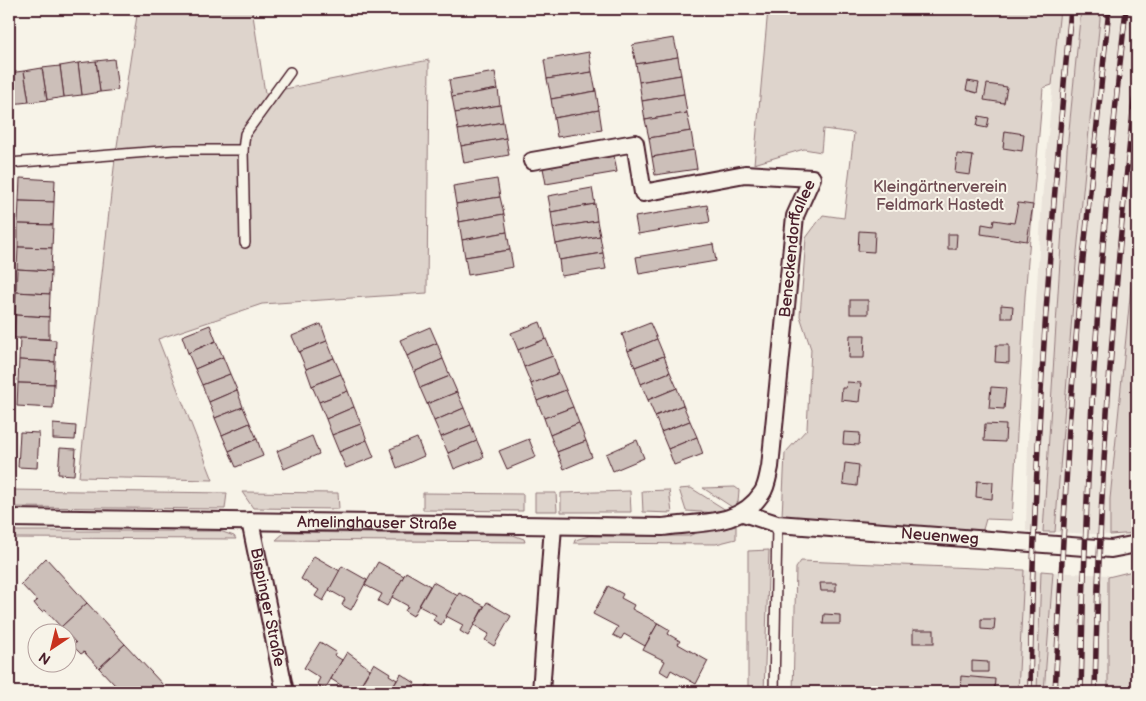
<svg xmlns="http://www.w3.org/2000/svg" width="1146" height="701" viewBox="0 0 1146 701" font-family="'Balsamiq Sans',sans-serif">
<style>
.built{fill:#eae3da}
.green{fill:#ded4cc;stroke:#947a7c}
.building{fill:#ccbfb9;stroke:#4a1f2b}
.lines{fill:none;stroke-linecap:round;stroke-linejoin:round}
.lane-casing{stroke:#4a1f2b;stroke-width:12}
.street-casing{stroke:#4a1f2b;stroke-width:20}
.lane{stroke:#f7f3e8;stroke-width:9}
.street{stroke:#f7f3e8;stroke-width:16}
.rail-casing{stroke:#4a1f2b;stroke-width:5.5}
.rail{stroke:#f7f3e8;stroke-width:4;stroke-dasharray:11;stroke-linecap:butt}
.labels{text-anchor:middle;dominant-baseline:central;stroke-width:4;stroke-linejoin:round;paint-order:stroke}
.park-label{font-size:16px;fill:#6f4c53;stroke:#f7f3e8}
.street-label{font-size:16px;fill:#4a1f2b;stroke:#f7f3e8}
</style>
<rect width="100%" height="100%" fill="#f7f3e8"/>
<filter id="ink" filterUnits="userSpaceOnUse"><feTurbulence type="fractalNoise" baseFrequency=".02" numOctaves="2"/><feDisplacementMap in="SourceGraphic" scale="10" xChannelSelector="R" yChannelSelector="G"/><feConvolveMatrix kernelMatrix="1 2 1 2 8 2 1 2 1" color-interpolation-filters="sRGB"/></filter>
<g filter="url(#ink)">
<g class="built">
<path d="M1060 9H1081L1067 150 1043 532 1026 531 1028 442 1042 199Z"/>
<path d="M1101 9H1137V226L1110 499V535L1055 532 1077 252Z"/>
<path d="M1024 570 1041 571 1037 692H1018Z"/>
<path d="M1053 572 1108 575V692H1044Z"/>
</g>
<g class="green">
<path d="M138 9H252L265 93 429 60 427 293 262 304 158 339 213 480 79 477 115 159Z"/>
<path d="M768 9H1060L1052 85 1043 88 1025 296 1012 520 986 519 982 533 782 516 785 453 807 429 811 349 800 316 806 238 823 215 844 218 854 133 823 129 821 152 804 149 754 164Z"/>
<path d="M1081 9H1101L1077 252 1055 532H1043L1067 150Z"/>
<path d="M1137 226V533L1110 535V499Z"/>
<path d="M735 487 739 490 738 502 732 507 703 488Z"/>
<path d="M691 488 726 510 719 513 686 511 679 489Z"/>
<path d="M9 490 227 493 225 509 9 507Z"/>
<path d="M669 490 672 513 643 512 642 491Z"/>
<path d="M630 491 631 512H561V493Z"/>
<path d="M242 492 338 493 339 509 253 508Z"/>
<path d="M423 493 523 494V511L423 510Z"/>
<path d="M535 493H556L557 511H535Z"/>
<path d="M736 526V539L716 544 574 543 575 540 589 536H689C705 527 720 531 736 526Z"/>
<path d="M9 531H220L234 536 236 539 9 538Z"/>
<path d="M285 532 513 535 524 539 525 542 276 540Z"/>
<path d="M769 550 764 692H748V551Z"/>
<path d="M801 561 1024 570 1018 692H793L796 568Z"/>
<path d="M1137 570V692H1108V577Z"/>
<path d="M1041 571 1053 572 1044 692H1037Z"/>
</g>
<g class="building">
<path d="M674 38 678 57 636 64 632 45Z"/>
<path d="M589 52 592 72 547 79 544 60Z"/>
<path d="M678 57 681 75 639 82 636 64Z"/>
<path d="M114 59 118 90 100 92 96 61Z"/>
<path d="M96 61 100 92 82 95 78 63Z"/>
<path d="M78 63 82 95 64 97 60 66Z"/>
<path d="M60 66 64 97 47 100 42 68Z"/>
<path d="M42 68 47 100 29 102 24 71Z"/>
<path d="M24 71 29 102 11 104 9 73Z"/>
<path d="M495 72 498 89 452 97 449 80Z"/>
<path d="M592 72 596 91 551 99 547 79Z"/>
<path d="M681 75 684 94 642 101 639 82Z"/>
<path d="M968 81 979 83 977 93 966 90Z"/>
<path d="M987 84 1007 87 1004 103 984 100Z"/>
<path d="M498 89 500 105 455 113 452 97Z"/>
<path d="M596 91 599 110 554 118 551 99Z"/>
<path d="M684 94 687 113 645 120 642 101Z"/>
<path d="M500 105 503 122 458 130 455 113Z"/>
<path d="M599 110 602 130 557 137 554 118Z"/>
<path d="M687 113 691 131 649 138 645 120Z"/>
<path d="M979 116 989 118 987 128 977 126Z"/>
<path d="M503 122 506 138 461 146 458 130Z"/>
<path d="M691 131 694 150 652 157 649 138Z"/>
<path d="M1005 131 1024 134 1022 151 1003 148Z"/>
<path d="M506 138 509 155 464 163 461 146Z"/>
<path d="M694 150 697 169 655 175 652 157Z"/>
<path d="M957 154 973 156 970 175 955 173Z"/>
<path d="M614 156 617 172 546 184 543 168Z"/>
<path d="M20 178 55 180 54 202 19 201Z"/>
<path d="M497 179 500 197 456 204 453 186Z"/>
<path d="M592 188 595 204 551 212 548 196Z"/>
<path d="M500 197 504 214 459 222 456 204Z"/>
<path d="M19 201 54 202 53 225 18 224Z"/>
<path d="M1018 203 1033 205 1027 241 981 234 982 224 993 226 994 220 1014 223Z"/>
<path d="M595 204 597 221 553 228 551 212Z"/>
<path d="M707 205 710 222 638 234 635 217Z"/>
<path d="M504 214 507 232 462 240 459 222Z"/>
<path d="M597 221 600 236 556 244 553 228Z"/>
<path d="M18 224 53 225 52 248 18 247Z"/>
<path d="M859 231 875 232 874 252 858 251Z"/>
<path d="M507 232 510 250 465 257 462 240Z"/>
<path d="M948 234H957L956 249H948Z"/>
<path d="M600 236 603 253 559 260 556 244Z"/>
<path d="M713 244 716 261 639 274 636 257Z"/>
<path d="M18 247 52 248 51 271 17 269Z"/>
<path d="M510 250 513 267 468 275 465 257Z"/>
<path d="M603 253 606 269 561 276 559 260Z"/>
<path d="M17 269 51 271 50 294 16 292Z"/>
<path d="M16 292 50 294 49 317 15 315Z"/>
<rect x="850" y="300" width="18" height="14"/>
<path d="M1001 305 1013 306 1012 318H1001Z"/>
<path d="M15 315 49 317V339L14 338Z"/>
<path d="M540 322 546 339 518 350 511 333Z"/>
<path d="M650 323 657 339 628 351 622 334Z"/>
<path d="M321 324 327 341 299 352 292 336Z"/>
<path d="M210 325 216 341 188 353 182 336Z"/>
<path d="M430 327 437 343 407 356 400 340Z"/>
<path d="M850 335H865L864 358H849Z"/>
<path d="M20 338 56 340 55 362 19 360Z"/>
<path d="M546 339 553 356 524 367 518 350Z"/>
<path d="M657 339 664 356 635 367 628 351Z"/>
<path d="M216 341 223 357 195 369 188 353Z"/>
<path d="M327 341 334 358 306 369 299 352Z"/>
<path d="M437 343 443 359 414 372 407 356Z"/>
<path d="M996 345H1009V363L995 362Z"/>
<path d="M553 356 559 373 531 384 524 367Z"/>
<path d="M664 356 670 372 641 384 635 367Z"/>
<path d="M223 357 230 374 202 385 195 369Z"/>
<path d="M334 358 341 374 312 386 306 369Z"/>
<path d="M443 359 450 376 420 388 414 372Z"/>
<path d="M19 360 55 362 54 384 18 383Z"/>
<path d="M670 372 677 388 648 400 641 384Z"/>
<path d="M559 373 566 390 537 401 531 384Z"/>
<path d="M230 374 237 390 209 402 202 385Z"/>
<path d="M341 374 348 391 319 402 312 386Z"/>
<path d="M450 376 457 392 427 404 420 388Z"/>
<path d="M847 382 861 383 859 402 841 400 842 388H846Z"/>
<path d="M18 383 54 384 53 408 17 406Z"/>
<path d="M991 387 1006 388 1004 409 989 408Z"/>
<path d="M677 388 683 405 655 416 648 400Z"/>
<path d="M237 390 243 407 215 418 209 402Z"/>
<path d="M566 390 573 407 544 418 537 401Z"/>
<path d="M348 391 354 407 326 419 319 402Z"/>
<path d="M457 392 464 408 434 421 427 404Z"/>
<path d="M683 405 690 421 661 432 655 416Z"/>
<path d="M243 407 250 423 222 435 215 418Z"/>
<path d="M354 407 361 424 332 435 326 419Z"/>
<path d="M573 407 579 423 550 435 544 418Z"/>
<path d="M464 408 471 425 441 437 434 421Z"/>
<path d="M690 421 697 437 668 449 661 432Z"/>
<path d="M250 423 257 439 229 451 222 435Z"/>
<path d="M579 423 586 441 557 452 550 435Z"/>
<path d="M53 424 76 426 75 440 53 439Z"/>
<path d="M361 424 367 440 339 452 332 435Z"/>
<path d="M985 424 1006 425 1005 442 984 441Z"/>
<path d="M471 425 477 441 448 453 441 437Z"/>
<path d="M20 432 39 433 37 468 18 467Z"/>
<path d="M844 432 860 433 859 445 843 444Z"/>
<path d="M312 436 319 454 284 469 277 451Z"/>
<path d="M697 437 703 454 674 465 668 449Z"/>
<path d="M417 438 424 456 397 468 390 449Z"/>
<path d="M257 439 263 456 236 467 229 451Z"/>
<path d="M529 439 536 457 507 469 499 451Z"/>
<path d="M367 440 374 457 346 468 339 452Z"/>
<path d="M637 440 644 458 613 471 606 454Z"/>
<path d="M477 441 484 457 454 469 448 453Z"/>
<path d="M586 441 592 457 564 469 557 452Z"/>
<path d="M60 448 76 449 74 475 58 474Z"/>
<path d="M845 463 859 465 857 486 843 484Z"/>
<path d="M977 481 993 482 992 499 976 497Z"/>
<path d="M314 556 340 571 323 601 315 596 319 590 301 579Z"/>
<path d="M46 558 87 603 61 627 45 610 42 612 38 608 34 603 37 601 21 584Z"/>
<path d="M378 562 404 576 387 606 378 601 382 594 365 585Z"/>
<path d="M342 566 367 580 351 610 342 605 345 599 329 590Z"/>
<path d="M406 572 430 586 413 616 405 611 408 606 392 597Z"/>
<path d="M433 582 458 596 441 625 433 620 436 615 419 606Z"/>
<path d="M820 583H836V591H821Z"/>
<path d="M608 586 623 594 621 598 634 605 632 609 658 623 645 646 624 634 621 639 613 635 618 627 593 614Z"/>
<path d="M459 593 484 606 468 636 460 631 463 625 446 616Z"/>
<path d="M487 602 511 616 494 646 485 640 489 634 474 625Z"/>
<path d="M87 603 125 644 99 668 84 652 81 654 73 646 76 643 61 627Z"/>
<path d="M824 614 840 615V624H823Z"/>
<path d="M981 619H995L994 630 981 629Z"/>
<path d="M658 623 670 630 668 634 680 641 678 644 708 661 696 684 671 670 668 676 660 671 665 661 643 650Z"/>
<rect x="913" y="630" width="21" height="13"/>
<path d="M320 642 336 652 334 655 342 660 325 689 317 684 320 678 304 668Z"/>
<path d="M125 644 164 686 158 692H116L112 688 115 685 99 668Z"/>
<path d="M347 652 370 669 356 692H345L347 689 331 679Z"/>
<path d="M972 661 988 662V672H972Z"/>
<path d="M374 663 390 673 389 675 397 680 390 692H363L358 690Z"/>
<path d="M401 674 415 683 413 686 423 692H390Z"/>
<path d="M961 676 995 679 994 692H960Z"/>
<path d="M427 685 439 692H423Z"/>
</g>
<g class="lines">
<defs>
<g id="lane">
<path d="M243 150 245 243"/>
<path d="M9 163 174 150H243L245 134 290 72"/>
<path d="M774 692 777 524"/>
</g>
<g id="street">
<path id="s1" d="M743 513 777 524 1111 549 1137 544"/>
<path id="s2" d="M9 518 663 527C699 521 739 528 762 493 767 486 768 475 770 467L795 216 812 178 745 174 643 193 635 143 532 161"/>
<path id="s3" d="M250 521 285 692"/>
<path d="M541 692 553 526"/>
</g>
</defs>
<use href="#lane" class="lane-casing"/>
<use href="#street" class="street-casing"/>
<use href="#lane" class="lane"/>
<use href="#street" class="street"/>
<defs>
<g id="rail">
<path d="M1030 692C1033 464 1049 236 1071 9"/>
<path d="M1055 692 1069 427 1080 288 1109 9"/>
<path d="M1081 692C1085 464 1100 236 1126 9"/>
<path d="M1095 692C1099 486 1114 280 1137 75"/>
</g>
</defs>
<use href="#rail" class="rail-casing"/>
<use href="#rail" class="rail"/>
</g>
</g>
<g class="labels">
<g class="park-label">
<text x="940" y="187">Kleingärtnerverein<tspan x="940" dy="18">Feldmark Hastedt</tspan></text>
</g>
<g class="street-label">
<text stroke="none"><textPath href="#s2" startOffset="1011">Beneckendorffallee</textPath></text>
<text stroke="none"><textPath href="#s2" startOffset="368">Amelinghauser Straße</textPath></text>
<text stroke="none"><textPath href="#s1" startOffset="199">Neuenweg</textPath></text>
<text stroke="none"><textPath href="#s3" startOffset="88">Bispinger Straße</textPath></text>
</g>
</g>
<rect width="1146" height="701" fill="none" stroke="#f7f3e8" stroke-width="30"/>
<rect x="15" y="15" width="1116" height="671" fill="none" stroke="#4a1f2b" stroke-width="2" filter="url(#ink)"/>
<g transform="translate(52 648) rotate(215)"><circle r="24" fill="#f7f3e8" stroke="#b29e9c"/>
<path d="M0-4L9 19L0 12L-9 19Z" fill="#c8321e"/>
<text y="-8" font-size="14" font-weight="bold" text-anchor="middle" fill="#4a1f2b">N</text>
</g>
</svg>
